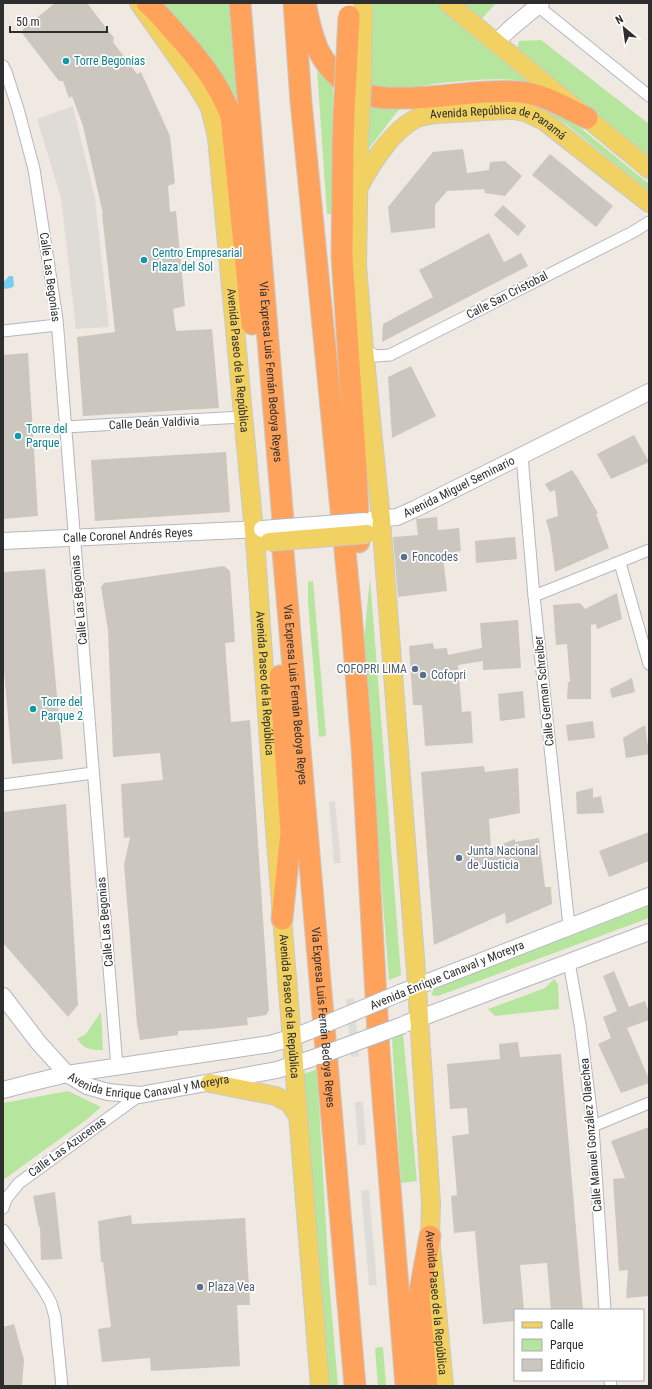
<svg xmlns="http://www.w3.org/2000/svg" width="652" height="1389" viewBox="0 0 652 1389" font-family="'Roboto Condensed',sans-serif">
<style>
.green{fill:#b6e59e}
.plaza{fill:#dfdcd8}
.water{fill:#75cff0}
.building{fill:#cbc7bf}
.lines{fill:none;stroke-linecap:round;stroke-linejoin:round}
.street-casing{stroke:#b4b7c1;stroke-width:13}
.secondary-casing{stroke:#b4b7c1;stroke-width:18}
.primary-casing{stroke:#c9c9c9;stroke-width:20}
.highway-casing{stroke:#c9c9c9;stroke-width:23}
.street{stroke:#fff;stroke-width:11}
.secondary{stroke:#fff;stroke-width:16}
.primary{stroke:#f2d163;stroke-width:18}
.highway{stroke:#ffa35c;stroke-width:21}
.secondary-bridge-casing{stroke:#b4b7c1;stroke-width:18;stroke-linecap:butt}
.primary-bridge-casing{stroke:#c9c9c9;stroke-width:20;stroke-linecap:butt}
.highway-bridge-casing{stroke:#c9c9c9;stroke-width:23;stroke-linecap:butt}
.secondary-bridge{stroke:#fff;stroke-width:16}
.primary-bridge{stroke:#f2d163;stroke-width:18}
.highway-bridge{stroke:#ffa35c;stroke-width:21}
.culture-dot{fill:#0f9aa8;stroke:#fff;stroke-width:1.5}
.service-dot{fill:#5c6f8a;stroke:#fff;stroke-width:1.5}
.labels{text-anchor:middle;dominant-baseline:central;stroke-width:3.5;stroke-linejoin:round;paint-order:stroke}
.culture-label{font-size:12px;fill:#0d838f;stroke:#fff;text-anchor:start}
.street-label{font-size:12px;fill:#2e2e2e;stroke:#fff}
.service-label{font-size:12px;fill:#4e5e75;stroke:#fff;text-anchor:start}
</style>
<rect width="100%" height="100%" fill="#efe9e1"/>
<g class="green">
<path d="M157 3H229L238 110Z"/>
<path d="M367 3H437L541 86C532 84 523 81 514 80 495 78 471 80 452 82 424 84 392 94 365 82Z"/>
<path d="M453 3H496L478 23Z"/>
<path d="M541 40 649 124V161L517 51 519 41Z"/>
<path d="M316 54 333 80 332 214H327Z"/>
<path d="M363 97 403 106 396 113 361 159Z"/>
<path d="M534 104 572 121 649 184V191L567 125Z"/>
<path d="M370 578 401 975 389 980 363 650Z"/>
<path d="M313 581 326 736 319 737 308 601V582Z"/>
<path d="M649 906V918L438 996 431 995 435 988Z"/>
<path d="M554 979 558 984 559 1009 495 1016 488 1009 545 988Z"/>
<path d="M101 1012 103 1050C91 1050 84 1049 77 1039L86 1034Z"/>
<path d="M403 1034 417 1181 401 1183 392 1039Z"/>
<path d="M317 1069 329 1280 338 1386H325L302 1075Z"/>
<path d="M68 1091 101 1107 86 1120 3 1180V1103Z"/>
<path d="M383 1347 386 1386H378L375 1348Z"/>
</g>
<g class="plaza">
<path d="M73 106 95 198 109 327 76 329 61 198 37 119Z"/>
<path d="M335 801 341 863H334L329 802Z"/>
<path d="M354 998 359 1056 351 1057 346 999Z"/>
<path d="M355 1102H363L366 1145H358Z"/>
<path d="M369 1190 377 1285H369L361 1191Z"/>
</g>
<path class="water" d="M9 276H13L14 286 11 288 3 289V283Z"/>
<g class="building">
<path d="M55 3H87L114 38 113 42 137 74 141 72 170 136 175 183 168 186 170 212 176 211 185 306 173 309 176 331 212 329 219 408 83 416 77 337 115 332 102 214H103L83 126 72 96 69 98 63 81H59L22 33 23 29Z"/>
<path d="M463 149 467 173 489 170 490 162 505 161 522 176 505 196 485 193 484 189 447 191 435 205V228L391 233 388 207 433 152Z"/>
<path d="M550 154 613 206 596 227 532 175Z"/>
<path d="M503 205 526 226 518 236 494 215Z"/>
<path d="M489 233 504 262 521 253 528 266 382 342 383 324 433 297 419 270Z"/>
<path d="M28 353 38 516 3 519V355Z"/>
<path d="M411 366 436 416 392 438 388 377Z"/>
<path d="M634 435 649 462 611 479 597 454Z"/>
<path d="M226 452 230 512 95 521 91 460Z"/>
<path d="M572 470 577 477 598 513 596 514 609 548 555 572 550 534 546 520 558 516 555 490 550 492 545 484Z"/>
<path d="M437 517 438 530 459 528 461 551 447 553 448 557H443L447 591 398 597 393 537 418 535 416 519Z"/>
<path d="M515 537 517 559 476 563 475 541Z"/>
<path d="M224 566 230 571 235 642 225 643 231 722 250 720 269 1010 266 1015 247 1018 248 1025 211 1029 178 1031V1035L140 1040 137 1024 124 865 130 837 124 838 121 784 163 780 160 753 113 757 108 630 101 587 104 583Z"/>
<path d="M45 569 63 759 12 764 3 659V572Z"/>
<path d="M617 593 622 619 597 629 596 624 591 625V699H567L568 682H570L567 644 556 645 553 605 580 603 585 609Z"/>
<path d="M518 620 521 668 483 670V661L458 665 462 712 471 711 473 743 425 746 422 705H413L409 646 433 643 434 649 447 648 448 655 482 648 480 623Z"/>
<path d="M632 678 635 692 612 698 610 689Z"/>
<path d="M523 691 525 718 500 721 498 694Z"/>
<path d="M593 721 595 738 568 741 566 725Z"/>
<path d="M645 725 649 754 626 758 623 738Z"/>
<path d="M484 766 485 772 518 768 520 813 489 819 491 848 515 839V842L539 838 545 887H551L552 904 506 924 505 913 434 945 421 772Z"/>
<path d="M593 788V798L601 796 604 813 577 814 576 792Z"/>
<path d="M66 804 78 1005 68 1017 3 943V812Z"/>
<path d="M649 832V861L609 877 599 851Z"/>
<path d="M614 971 629 1007 645 1001 649 1013V1020L627 1028 649 1079V1083L621 1093 598 1044 611 1038 603 1017 617 1011 603 976Z"/>
<path d="M518 1042 520 1057 561 1054 583 1310H551L547 1263 520 1265 524 1310H515V1321L483 1324 475 1231 454 1233 451 1196 457 1195 452 1136 469 1134 467 1108 450 1109 447 1064 500 1059 499 1044Z"/>
<path d="M649 1127V1296L626 1298 628 1270 619 1271 613 1179 625 1178 611 1141Z"/>
<path d="M55 1192 62 1259 41 1260 40 1227H39L33 1196Z"/>
<path d="M131 1215 132 1224 245 1218 250 1305H237L240 1366 151 1371 150 1358 102 1362 98 1329 111 1327 103 1262H101L98 1221Z"/>
<path d="M14 1324 24 1360 22 1386H3V1327Z"/>
</g>
<g class="lines">
<defs>
<g id="street">
<path d="M534 3 649 96"/>
<path d="M3 66 6 72 18 109 34 169 57 319 117 1067"/>
<path d="M3 331 57 325"/>
<path d="M364 349 376 356 390 355 633 232 649 222"/>
<path d="M65 427 242 417"/>
<path d="M522 456 534 596 569 926"/>
<path d="M620 563 649 664"/>
<path d="M534 596 649 550"/>
<path d="M3 785 93 773"/>
<path d="M569 962 580 1024 593 1126 605 1310"/>
<path d="M593 1126 649 1103"/>
<path d="M3 1208 6 1199 19 1183 140 1095"/>
<path d="M3 1230 45 1292 51 1303 55 1317 62 1386"/>
<path d="M610 1380 611 1386"/>
</g>
<g id="secondary">
<path d="M496 42 512 27 541 3"/>
<path id="s1" d="M368 520 397 517 415 509 649 392"/>
<path id="s2" d="M3 541 262 529"/>
<path d="M400 993 649 896"/>
<path id="s3" d="M3 996 38 1042 67 1074 87 1086 108 1092 140 1095 277 1070 319 1056"/>
<path d="M407 1023 649 932"/>
<path d="M3 1090 30 1083 67 1074 270 1044 291 1038 309 1031"/>
</g>
<g id="primary">
<path id="s4" d="M139 3 194 81 204 97 210 108 217 137 256 553 275 830 320 1386"/>
<path d="M363 3V18"/>
<path d="M448 3 649 169"/>
<path id="s5" d="M359 143 357 266 364 349 381 519 416 971 431 1204 430 1236 444 1386"/>
<path id="s6" d="M359 187C371 164 392 131 415 119 427 113 442 114 454 113 474 112 493 110 513 110L525 112 544 121 649 203"/>
<path d="M210 1083 276 1096 289 1103 298 1116"/>
</g>
<g id="highway">
<path d="M147 3C156 10 163 19 170 27 195 54 218 81 231 116L252 324"/>
<path id="s7" d="M240 3 283 521 282 540 355 1386"/>
<path d="M294 3 301 102 351 612 362 748 379 1050 406 1386"/>
<path d="M305 3C309 20 312 40 321 55 330 71 348 88 366 94 379 99 392 98 405 98 443 98 482 89 520 92 544 94 566 108 587 118"/>
<path d="M343 148 342 257 356 469 359 542"/>
<path d="M280 676 291 832 282 919"/>
<path d="M427 1386 419 1296 430 1236"/>
</g>
</defs>
<use href="#street" class="street-casing"/>
<use href="#secondary" class="secondary-casing"/>
<use href="#primary" class="primary-casing"/>
<use href="#highway" class="highway-casing"/>
<use href="#street" class="street"/>
<use href="#secondary" class="secondary"/>
<use href="#primary" class="primary"/>
<use href="#highway" class="highway"/>
<defs>
<g id="secondary-bridge">
<path d="M262 529 365 521"/>
<path d="M309 1031 400 993"/>
<path d="M319 1056 403 1025"/>
</g>
<g id="primary-bridge">
<path d="M359 143 362 81 363 18"/>
<path d="M269 542 367 534"/>
</g>
<path id="highway-bridge" d="M343 148 344 113 349 16"/>
</defs>
<use href="#secondary-bridge" class="secondary-bridge-casing"/>
<use href="#primary-bridge" class="primary-bridge-casing"/>
<use href="#highway-bridge" class="highway-bridge-casing"/>
<use href="#secondary-bridge" class="secondary-bridge"/>
<use href="#primary-bridge" class="primary-bridge"/>
<use href="#highway-bridge" class="highway-bridge"/>
</g>
<g class="culture-dot">
<circle cx="66" cy="61" r="4"/>
<circle cx="144" cy="260" r="4"/>
<circle cx="18" cy="436" r="4"/>
<circle cx="33" cy="709" r="4"/>
</g>
<g class="service-dot">
<circle cx="404" cy="557" r="4"/>
<circle cx="415" cy="669" r="4"/>
<circle cx="423" cy="675" r="4"/>
<circle cx="459" cy="858" r="4"/>
<circle cx="200" cy="1287" r="4"/>
</g>
<g class="labels">
<g class="culture-label">
<text x="74" y="61">Torre Begonias</text>
<text x="152" y="253">Centro Empresarial<tspan x="152" dy="14">Plaza del Sol</tspan></text>
<text x="26" y="429">Torre del<tspan x="26" dy="14">Parque</tspan></text>
<text x="41" y="702">Torre del<tspan x="41" dy="14">Parque 2</tspan></text>
</g>
<g class="street-label">
<text stroke="none"><textPath href="#s6" startOffset="176">Avenida República de Panamá</textPath></text>
<text transform="translate(50 277) rotate(82)">Calle Las Begonias</text>
<text transform="translate(507 295) rotate(-27)">Calle San Cristobal</text>
<text stroke="none"><textPath href="#s4" startOffset="381">Avenida Paseo de la República</textPath></text>
<text stroke="none"><textPath href="#s7" startOffset="370">Vía Expresa Luis Fernán Bedoya Reyes</textPath></text>
<text transform="translate(154 423) rotate(-3)">Calle Deán Valdivia</text>
<text stroke="none"><textPath href="#s1" startOffset="98">Avenida Miguel Seminario</textPath></text>
<text stroke="none"><textPath href="#s2" startOffset="125">Calle Coronel Andrés Reyes</textPath></text>
<text transform="translate(79 600) rotate(-95)">Calle Las Begonias</text>
<text stroke="none"><textPath href="#s4" startOffset="705">Avenida Paseo de la República</textPath></text>
<text transform="translate(544 691) rotate(-96)">Calle German Schreiber</text>
<text stroke="none"><textPath href="#s7" startOffset="694">Vía Expresa Luis Fernán Bedoya Reyes</textPath></text>
<text transform="translate(105 922) rotate(-95)">Calle Las Begonias</text>
<text transform="translate(447 975) rotate(-22)">Avenida Enrique Canaval y Moreyra</text>
<text stroke="none"><textPath href="#s4" startOffset="1029">Avenida Paseo de la República</textPath></text>
<text stroke="none"><textPath href="#s7" startOffset="1018">Vía Expresa Luis Fernán Bedoya Reyes</textPath></text>
<text stroke="none"><textPath href="#s3" startOffset="186">Avenida Enrique Canaval y Moreyra</textPath></text>
<text transform="translate(591 1135) rotate(-95)">Calle Manuel González Olaechea</text>
<text transform="translate(67 1147) rotate(-36)">Calle Las Azucenas</text>
<text stroke="none"><textPath href="#s5" startOffset="1163">Avenida Paseo de la República</textPath></text>
</g>
<g class="service-label">
<text x="412" y="557">Foncodes</text>
<text x="407" y="669" text-anchor="end">COFOPRI LIMA</text>
<text x="431" y="675">Cofopri</text>
<text x="467" y="851">Junta Nacional<tspan x="467" dy="14">de Justicia</tspan></text>
<text x="208" y="1287">Plaza Vea</text>
</g>
</g>
<rect width="652" height="1389" fill="none" stroke="#2e2e2e" stroke-width="8"/>
<rect x="514" y="1309" width="130" height="72" fill="#ffffff" stroke="#ababab"/>
<rect x="522" y="1322" width="20" height="6" fill="#f2d163" stroke="#ababab"/>
<text x="550" y="1329" font-size="12" fill="#2e2e2e">Calle</text>
<rect x="522" y="1339" width="20" height="12" fill="#b6e59e" stroke="#ababab"/>
<text x="550" y="1349" font-size="12" fill="#2e2e2e">Parque</text>
<rect x="522" y="1359" width="20" height="12" fill="#cbc7bf" stroke="#ababab"/>
<text x="550" y="1369" font-size="12" fill="#2e2e2e">Edificio</text>
<g transform="translate(624 28) rotate(331)" stroke="#ffffff" stroke-width="3" paint-order="stroke">
<path d="M0-3L7 15L0 10L-7 15Z" fill="#2e2e2e"/>
<text y="-6" font-size="11" font-weight="bold" text-anchor="middle" fill="#2e2e2e">N</text>
</g>
<path d="M10 26v6h97v-6" fill="none" stroke="#2e2e2e" stroke-width="2"/>
<text x="16" y="26" font-size="12" fill="#2e2e2e" stroke="#ffffff" stroke-width="3" paint-order="stroke">50 m</text>
</svg>
